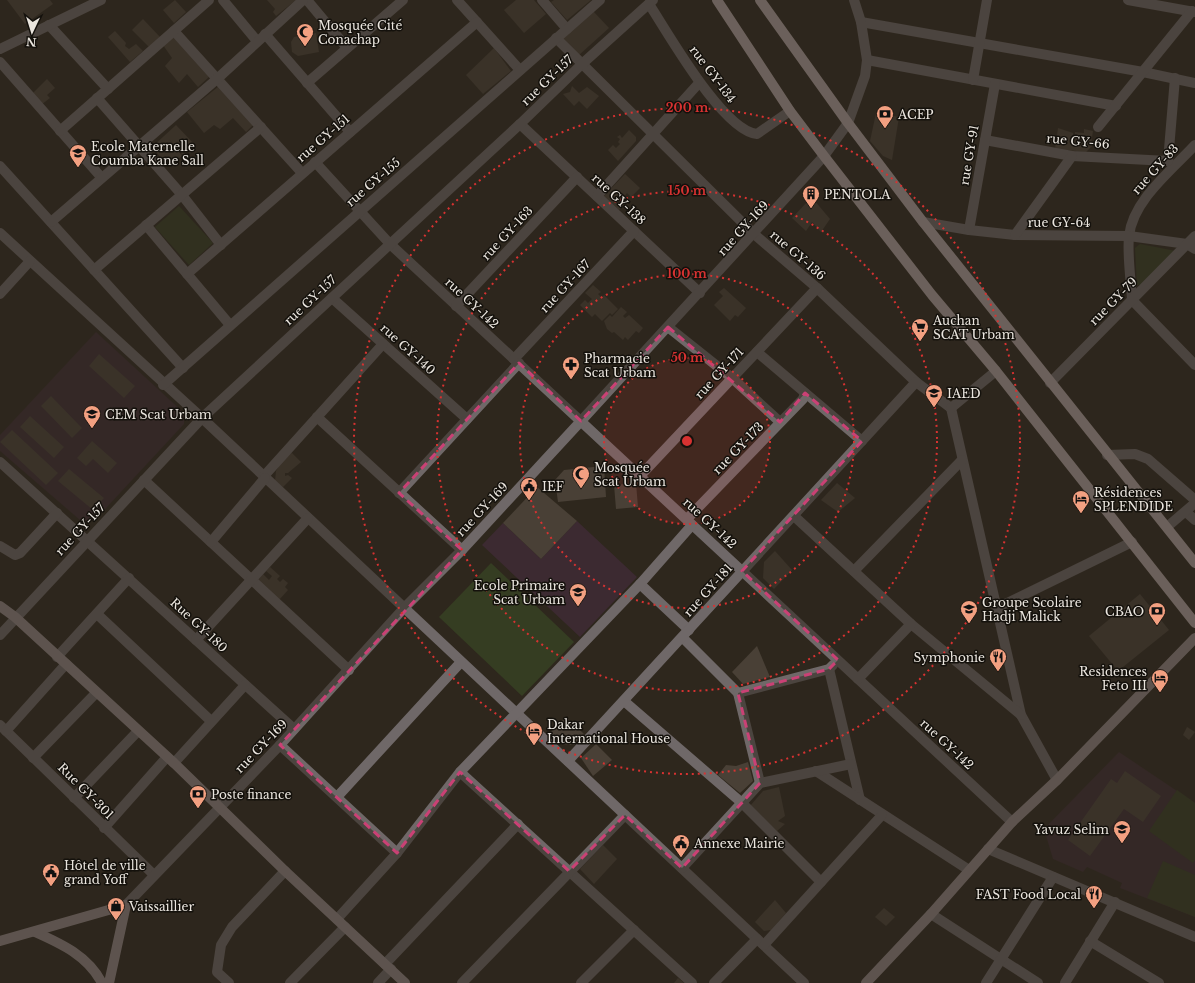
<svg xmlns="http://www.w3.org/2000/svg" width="1195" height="983" viewBox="0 0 1195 983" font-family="'Libre Baskerville',serif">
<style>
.education{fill:#3c2a31}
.green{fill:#353d22}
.building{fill:#494036}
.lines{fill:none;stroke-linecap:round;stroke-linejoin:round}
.street{stroke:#6f6868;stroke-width:10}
.secondary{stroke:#978b8b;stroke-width:10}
.primary{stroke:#b6a7a6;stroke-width:10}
.marked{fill:none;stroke:#ca4175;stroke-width:3;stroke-dasharray:8 5;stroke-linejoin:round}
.ring{fill:none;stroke:#d73231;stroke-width:2;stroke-dasharray:2 4}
.labels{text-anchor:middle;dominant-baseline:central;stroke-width:3;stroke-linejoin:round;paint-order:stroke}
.poi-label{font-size:12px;fill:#ebe6df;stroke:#14110c;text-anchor:start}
.street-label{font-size:12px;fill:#ebe6df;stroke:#14110c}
.centre{fill:#d73231;stroke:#14110c;stroke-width:2}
.ring-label{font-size:12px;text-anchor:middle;font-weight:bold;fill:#d73231;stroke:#14110c;stroke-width:3;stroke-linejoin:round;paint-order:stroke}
</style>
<rect width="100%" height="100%" fill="#2e271d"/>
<g class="education">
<path d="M96 332 184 413V424L94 521 80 520 0 451V435Z"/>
<path d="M577 521 637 577 580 637 482 545 503 523 541 559Z"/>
<path d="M1119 752 1195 803V917L1120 888 1122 883 1087 867 1083 872 1053 859 1044 829Z"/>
</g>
<g class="green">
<path d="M179 206 213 243 189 265 155 227Z"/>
<path d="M1140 244 1176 251 1141 285H1137L1135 248Z"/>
<path d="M491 563 574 642 522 696 439 617Z"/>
<path d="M1177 790 1195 803V860L1193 863 1149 831Z"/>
<path d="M1163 861 1195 875V917L1147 898Z"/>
</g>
<g class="building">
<path d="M7 0H50L53 4 25 24Z"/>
<path d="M175 0 186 12 174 23 163 10Z"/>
<path d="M267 0H296L276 16 273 12 275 9Z"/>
<path d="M516 0H534L546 14 524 33 504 10Z"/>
<path d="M554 0H591L567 20 551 2Z"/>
<path d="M593 11 609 28 579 55 563 38Z"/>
<path d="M143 19 160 37 149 47 132 30Z"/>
<path d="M115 31 126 43 125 46 129 49 136 44 143 51 130 62 108 37Z"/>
<path d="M316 33 319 52 298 56 292 52 291 42 294 37Z"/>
<path d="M173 37 210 76 198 87 187 74 179 83 165 66 172 58 163 45Z"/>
<path d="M494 48 511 71 483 94 466 75Z"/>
<path d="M47 79 55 88 47 95 50 98 41 105 31 95Z"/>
<path d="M219 86 253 125 246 132 233 118 220 129 214 125 204 133 187 112Z"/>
<path d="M572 86 579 93 587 87 599 96 587 109 579 101 574 106 563 94 570 92Z"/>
<path d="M876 113 899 117 892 160 883 156 870 141Z"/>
<path d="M176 125 194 144 183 155 169 139 182 156 168 166 152 147Z"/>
<path d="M1058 128 1073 133V138H1075V132L1084 133V129L1093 131 1091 144 1093 145 1086 152 1055 149Z"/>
<path d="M629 130 636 137V141L618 161 608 150 613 145 616 148 620 144 618 142 620 139 617 137 620 135 622 138Z"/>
<path d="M625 174 640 188 631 197 627 193 623 198 627 202 617 212 602 198Z"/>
<path d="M814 200 830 219 821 232 812 222 806 231 792 218 808 201Z"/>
<path d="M593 285 601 292 598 294 602 298 604 295 618 309 612 315 610 313 602 321 595 314 592 317 580 305 585 300 588 303 592 299 585 293Z"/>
<path d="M724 288 746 308 738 317 735 315 730 321 714 305 723 296 719 292Z"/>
<path d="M621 307 627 312 623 316 625 318 629 315 643 328 639 333 636 331 628 340 625 337 623 340 614 332 612 333 607 329 604 321 610 315 612 317Z"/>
<path d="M99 354 135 386 124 398 89 366Z"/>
<path d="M51 396 82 428 72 438 41 406Z"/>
<path d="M30 416 64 447 54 458 20 427Z"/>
<path d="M12 430 58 473 46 485 0 442Z"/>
<path d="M92 441 117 463 108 473 93 459 86 466 77 458Z"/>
<path d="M292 453 301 462 288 473H285V476L288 475 292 478 283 487 275 481 276 471 285 456Z"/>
<path d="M604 466 606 497 558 502 555 480 564 470Z"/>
<path d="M69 469 104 498 93 510 58 481Z"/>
<path d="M636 483 638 507 616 509 614 485Z"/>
<path d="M837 483 855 498 838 512 821 500Z"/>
<path d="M537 487 577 521 541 559 503 523Z"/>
<path d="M775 551 792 570 774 589 763 578 764 562Z"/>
<path d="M270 567 280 576 277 579 280 582 283 579 288 583 285 587 288 590 279 600 257 581 263 574 269 580 272 576 266 571Z"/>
<path d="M1140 594 1169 630 1118 671 1089 636Z"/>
<path d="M757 646 770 677 743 684 732 672Z"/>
<path d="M566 717 584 734 575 745 562 744 549 733Z"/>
<path d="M1187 727 1195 732 1189 740 1183 735Z"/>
<path d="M596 744 612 760 593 776 581 758Z"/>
<path d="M748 762 753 781 740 793 718 775 726 765 736 766Z"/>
<path d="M1125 771 1161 796 1143 822 1124 809 1090 856 1068 840 1111 779 1117 783Z"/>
<path d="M779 787 785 816 778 821 785 824 777 831 750 806 763 791Z"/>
<path d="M603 845 617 859 594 884 580 869Z"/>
<path d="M775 900 786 913 771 930 764 931 755 922Z"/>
<path d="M884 908 895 917 886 926 875 917Z"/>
<path d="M678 978 684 983H674Z"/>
</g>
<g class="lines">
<g class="street">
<path d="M223 0 257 41"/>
<path d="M307 0 347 48"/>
<path d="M457 0 520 70"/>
<path d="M542 0 567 29"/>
<path d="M1128 0 1195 12"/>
<path d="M649 4C668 33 723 131 757 134L790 111"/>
<path d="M861 22 1143 72 1195 83"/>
<path d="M49 25 108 89"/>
<path d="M174 31 302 173"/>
<path d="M265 34 350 132"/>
<path d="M556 38 754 234 817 288 916 382 951 408"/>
<path d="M0 49 101 0"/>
<path d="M867 60 1116 106"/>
<path d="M0 62 101 177"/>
<path d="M973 80 987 0"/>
<path d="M307 83 403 0"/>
<path d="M97 98 182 195 221 245"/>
<path d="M520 124 700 293"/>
<path d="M1098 127 1192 11"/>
<path d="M60 131 209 0"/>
<path d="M985 140 1072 156 1168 161"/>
<path d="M1195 145C1172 170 1133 200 1129 236 1127 255 1131 280 1132 300L1195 365"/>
<path d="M1168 161 1175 78"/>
<path d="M315 162 390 244 1012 822"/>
<path d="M0 166 183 368"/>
<path d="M597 196 699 83"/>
<path d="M51 222 217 79 303 0"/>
<path d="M923 222 969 230 1015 235 1129 236 1187 244 1195 249"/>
<path d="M146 225 230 325"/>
<path d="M969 230 995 84"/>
<path d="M0 233 202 418 804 983"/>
<path d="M1015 235 1072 156"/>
<path d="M94 270 261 127"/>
<path d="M187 274 477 22"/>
<path d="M0 294 30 261"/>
<path d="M332 298 467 419"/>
<path d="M456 306 577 177"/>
<path d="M668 327 732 378 780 422"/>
<path d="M757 352 862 441"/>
<path d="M514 359 634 231"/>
<path d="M1050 383 1195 236"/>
<path d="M163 385 600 0"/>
<path d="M951 408 1021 715 1057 780"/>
<path d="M951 408 996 371"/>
<path d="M317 417 462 550"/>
<path d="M1107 455 1135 454 1148 459 1195 500"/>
<path d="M0 462 294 729"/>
<path d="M264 476 383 344"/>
<path d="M640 476 817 288"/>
<path d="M144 480 349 670"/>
<path d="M399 493 519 363"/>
<path d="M1186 512 1195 520"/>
<path d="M794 516 911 624 1021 715"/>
<path d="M687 519 803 399 805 393"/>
<path d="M1167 527 1195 503"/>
<path d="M211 542 265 478"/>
<path d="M0 546 15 555 20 553 57 513"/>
<path d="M854 571 962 460"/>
<path d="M640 584 689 630"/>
<path d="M997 608 1132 542"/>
<path d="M97 614 211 721"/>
<path d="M0 635 202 418 520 124 582 64 653 0"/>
<path d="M683 638 738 693 760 783"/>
<path d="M196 640 308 518"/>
<path d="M57 657 129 578"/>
<path d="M829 669 860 800"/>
<path d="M858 679 911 624"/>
<path d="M738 693 829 669 833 665"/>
<path d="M624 701 742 803 821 882"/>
<path d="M0 725 154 875"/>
<path d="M6 731 66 664"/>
<path d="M280 745 397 853"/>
<path d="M33 758 96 693"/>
<path d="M568 761 916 382"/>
<path d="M174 763 245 685"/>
<path d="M816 771 969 870"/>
<path d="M460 772 692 983"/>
<path d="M337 797 461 662"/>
<path d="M74 798 138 731"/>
<path d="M104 828 167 757"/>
<path d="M988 849 1195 937"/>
<path d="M682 868 760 783 851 764"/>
<path d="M126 905 280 745 404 608 462 550 581 421 824 156 848 123 865 76 867 60 861 22 854 0"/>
<path d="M931 914 1038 983"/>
<path d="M337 919 397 853 460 772 640 584 692 525"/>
<path d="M1090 941 1159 983"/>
<path d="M764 945 882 815"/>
<path d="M385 964 518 824"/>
<path d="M229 983 217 972 221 945 232 927 285 871"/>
<path d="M290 983 345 927"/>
<path d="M378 983 391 969"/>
<path d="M462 983 625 815"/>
<path d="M581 983 634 930"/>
<path d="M714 983 757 939"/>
<path d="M986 983 1053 877"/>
<path d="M1065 983 1115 902"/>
</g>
<g class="secondary">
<path d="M0 606 15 617 174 763 285 871 405 983"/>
<path d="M35 932C62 944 88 956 102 983"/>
<path d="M0 941 126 905 109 983"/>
<path d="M866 983 931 914 1012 822 1057 780 1195 638"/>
</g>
<g class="primary">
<path d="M717 0 790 111 824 156 932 295 996 371 1195 623"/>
<path d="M760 0 848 123 923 222 1195 563"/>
</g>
</g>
<path d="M0 0H1195V983H0ZM668 327 780 422 805 393 862 441 742 571 838 660 829 669 738 693 760 783 682 868 625 815 569 871 460 772 397 853 280 745 462 550 399 493 519 363 581 421Z" fill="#2e271d" fill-opacity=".55" fill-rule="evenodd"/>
<path class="marked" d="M668 327 780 422 805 393 862 441 742 571 838 660 829 669 738 693 760 783 682 868 625 815 569 871 460 772 397 853 280 745 462 550 399 493 519 363 581 421Z"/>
<circle cx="687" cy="441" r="83" fill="#d73231" fill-opacity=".12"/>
<g class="ring">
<circle cx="687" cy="441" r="83"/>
<circle cx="687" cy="441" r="167"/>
<circle cx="687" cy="441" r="250"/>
<circle cx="687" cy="441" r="333"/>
</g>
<defs>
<symbol id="mosque-pin" viewBox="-11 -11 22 30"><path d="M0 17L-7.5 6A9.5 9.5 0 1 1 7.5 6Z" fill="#f3a081" stroke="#14110c"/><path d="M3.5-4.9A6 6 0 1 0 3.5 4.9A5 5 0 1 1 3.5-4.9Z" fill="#111"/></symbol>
<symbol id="bank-pin" viewBox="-11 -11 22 30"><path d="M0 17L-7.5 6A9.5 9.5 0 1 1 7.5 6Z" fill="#f3a081" stroke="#14110c"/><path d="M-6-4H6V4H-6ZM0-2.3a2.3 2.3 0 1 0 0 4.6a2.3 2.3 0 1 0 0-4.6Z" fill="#111"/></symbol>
<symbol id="school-pin" viewBox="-11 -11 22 30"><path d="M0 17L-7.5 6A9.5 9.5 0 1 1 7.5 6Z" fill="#f3a081" stroke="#14110c"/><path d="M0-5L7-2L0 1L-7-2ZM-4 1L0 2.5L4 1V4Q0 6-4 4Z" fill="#111"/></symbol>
<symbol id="building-pin" viewBox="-11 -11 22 30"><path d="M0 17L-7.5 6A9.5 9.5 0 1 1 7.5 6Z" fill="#f3a081" stroke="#14110c"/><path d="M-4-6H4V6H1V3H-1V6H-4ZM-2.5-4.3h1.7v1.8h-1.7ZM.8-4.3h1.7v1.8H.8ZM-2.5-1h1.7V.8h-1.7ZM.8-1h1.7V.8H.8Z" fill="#111"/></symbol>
<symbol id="supermarket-pin" viewBox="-11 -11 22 30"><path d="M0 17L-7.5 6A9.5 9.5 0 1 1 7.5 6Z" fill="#f3a081" stroke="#14110c"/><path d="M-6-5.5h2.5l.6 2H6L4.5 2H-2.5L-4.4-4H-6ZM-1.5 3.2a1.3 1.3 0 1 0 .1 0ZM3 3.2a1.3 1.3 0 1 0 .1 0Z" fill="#111"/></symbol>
<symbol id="pharmacy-pin" viewBox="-11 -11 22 30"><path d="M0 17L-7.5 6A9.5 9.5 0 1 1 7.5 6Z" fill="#f3a081" stroke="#14110c"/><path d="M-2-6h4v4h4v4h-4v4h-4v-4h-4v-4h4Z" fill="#111"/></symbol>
<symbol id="civic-pin" viewBox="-11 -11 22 30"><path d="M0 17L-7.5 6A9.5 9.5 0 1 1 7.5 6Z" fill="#f3a081" stroke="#14110c"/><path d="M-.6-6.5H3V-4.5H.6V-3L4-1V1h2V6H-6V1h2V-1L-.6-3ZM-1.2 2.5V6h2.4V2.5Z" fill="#111"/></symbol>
<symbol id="hotel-pin" viewBox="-11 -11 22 30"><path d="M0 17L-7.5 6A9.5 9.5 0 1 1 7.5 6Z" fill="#f3a081" stroke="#14110c"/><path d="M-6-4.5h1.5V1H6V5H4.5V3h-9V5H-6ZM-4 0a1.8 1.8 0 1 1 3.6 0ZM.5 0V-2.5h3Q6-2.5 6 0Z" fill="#111"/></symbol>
<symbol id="restaurant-pin" viewBox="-11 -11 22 30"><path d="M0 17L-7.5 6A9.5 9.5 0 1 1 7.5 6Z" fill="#f3a081" stroke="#14110c"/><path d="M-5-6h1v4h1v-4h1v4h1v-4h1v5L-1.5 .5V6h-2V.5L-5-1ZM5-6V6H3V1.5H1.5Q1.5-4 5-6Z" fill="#111"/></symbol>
<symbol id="shop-pin" viewBox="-11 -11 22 30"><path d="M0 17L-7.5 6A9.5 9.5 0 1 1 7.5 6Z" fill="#f3a081" stroke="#14110c"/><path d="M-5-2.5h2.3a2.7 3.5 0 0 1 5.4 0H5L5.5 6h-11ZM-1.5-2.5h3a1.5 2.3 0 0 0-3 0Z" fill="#111"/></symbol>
</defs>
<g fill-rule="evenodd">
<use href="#mosque-pin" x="295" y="22" width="20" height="27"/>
<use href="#bank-pin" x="875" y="104" width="20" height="27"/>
<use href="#school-pin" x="68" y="143" width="20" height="27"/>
<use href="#building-pin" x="801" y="184" width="20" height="27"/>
<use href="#supermarket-pin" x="910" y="317" width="20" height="27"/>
<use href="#pharmacy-pin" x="561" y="355" width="20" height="27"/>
<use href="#school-pin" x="924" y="383" width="20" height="27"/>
<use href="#school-pin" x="82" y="404" width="20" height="27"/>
<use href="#mosque-pin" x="571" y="464" width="20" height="27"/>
<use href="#civic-pin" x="519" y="476" width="20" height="27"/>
<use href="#hotel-pin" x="1071" y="489" width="20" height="27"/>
<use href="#school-pin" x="568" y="582" width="20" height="27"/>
<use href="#school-pin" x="959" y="599" width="20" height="27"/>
<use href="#bank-pin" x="1147" y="601" width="20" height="27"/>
<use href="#restaurant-pin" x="988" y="647" width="20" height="27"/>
<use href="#hotel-pin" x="1150" y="668" width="20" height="27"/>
<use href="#hotel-pin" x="524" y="721" width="20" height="27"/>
<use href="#bank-pin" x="188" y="784" width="20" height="27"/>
<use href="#school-pin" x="1112" y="819" width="20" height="27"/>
<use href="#civic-pin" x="671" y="833" width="20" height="27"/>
<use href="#civic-pin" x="41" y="862" width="20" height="27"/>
<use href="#restaurant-pin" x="1084" y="884" width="20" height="27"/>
<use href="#shop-pin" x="106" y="896" width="20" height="27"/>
</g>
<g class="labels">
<g class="poi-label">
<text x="318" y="25">Mosquée Cité<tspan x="318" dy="14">Conachap</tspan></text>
<text x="898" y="114">ACEP</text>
<text x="91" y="146">Ecole Maternelle<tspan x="91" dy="14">Coumba Kane Sall</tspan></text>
<text x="824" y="194">PENTOLA</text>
<text x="933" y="320">Auchan<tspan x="933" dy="14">SCAT Urbam</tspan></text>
<text x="584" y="358">Pharmacie<tspan x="584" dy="14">Scat Urbam</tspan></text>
<text x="947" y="393">IAED</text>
<text x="105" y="414">CEM Scat Urbam</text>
<text x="594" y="467">Mosquée<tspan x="594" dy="14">Scat Urbam</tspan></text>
<text x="542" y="486">IEF</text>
<text x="1094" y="492">Résidences<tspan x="1094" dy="14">SPLENDIDE</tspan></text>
<text x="565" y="585" text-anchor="end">Ecole Primaire<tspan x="565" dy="14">Scat Urbam</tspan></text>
<text x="982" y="602">Groupe Scolaire<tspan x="982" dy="14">Hadji Malick</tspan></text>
<text x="1144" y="611" text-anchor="end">CBAO</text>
<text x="985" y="657" text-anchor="end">Symphonie</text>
<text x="1147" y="671" text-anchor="end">Residences<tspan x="1147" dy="14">Feto III</tspan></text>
<text x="547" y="724">Dakar<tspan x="547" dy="14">International House</tspan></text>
<text x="211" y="794">Poste finance</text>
<text x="1109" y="829" text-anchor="end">Yavuz Selim</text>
<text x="694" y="843">Annexe Mairie</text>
<text x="64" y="865">Hôtel de ville<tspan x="64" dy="14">grand Yoff</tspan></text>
<text x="1081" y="894" text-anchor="end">FAST Food Local</text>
<text x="129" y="906">Vaissaillier</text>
</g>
<g class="street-label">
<text transform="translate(713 74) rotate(53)">rue GY-134</text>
<text transform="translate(547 80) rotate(-44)">rue GY-157</text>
<text transform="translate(323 138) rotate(-41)">rue GY-151</text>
<text transform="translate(1078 141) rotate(6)">rue GY-66</text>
<text transform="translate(969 155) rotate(-80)">rue GY-91</text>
<text transform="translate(1155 169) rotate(-48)">rue GY-83</text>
<text transform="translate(373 182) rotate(-41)">rue GY-155</text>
<text transform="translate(619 199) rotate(43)">rue GY-138</text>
<text x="1059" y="222">rue GY-64</text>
<text transform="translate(743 228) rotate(-48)">rue GY-169</text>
<text transform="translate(507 233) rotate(-47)">rue GY-163</text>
<text transform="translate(798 255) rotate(41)">rue GY-136</text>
<text transform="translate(565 286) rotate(-47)">rue GY-167</text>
<text transform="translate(310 300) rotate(-43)">rue GY-157</text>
<text transform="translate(1113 301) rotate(-45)">rue GY-79</text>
<text transform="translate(472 303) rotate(43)">rue GY-142</text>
<text transform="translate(408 349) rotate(42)">rue GY-140</text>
<text transform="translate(719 373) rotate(-47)">rue GY-171</text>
<text transform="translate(738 448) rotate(-46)">rue GY-173</text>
<text transform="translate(482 509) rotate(-47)">rue GY-169</text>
<text transform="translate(710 523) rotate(43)">rue GY-142</text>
<text transform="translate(80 529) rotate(-47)">rue GY-157</text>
<text transform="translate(708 590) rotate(-48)">rue GY-181</text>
<text transform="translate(199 625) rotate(43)">Rue GY-180</text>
<text transform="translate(947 744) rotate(43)">rue GY-142</text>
<text transform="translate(261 746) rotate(-46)">rue GY-169</text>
<text transform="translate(86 791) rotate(45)">Rue GY-301</text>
</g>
</g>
<circle cx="687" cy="441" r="6" class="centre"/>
<g class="ring-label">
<text x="687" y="112">200 m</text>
<text x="687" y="195">150 m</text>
<text x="687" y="278">100 m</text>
<text x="687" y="362">50 m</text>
</g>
<g transform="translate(32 32) rotate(184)" stroke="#14110c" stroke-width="3" paint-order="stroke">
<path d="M0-3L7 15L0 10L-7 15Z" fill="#ebe6df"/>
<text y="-6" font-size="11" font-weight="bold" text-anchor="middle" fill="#ebe6df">N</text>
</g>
</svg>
